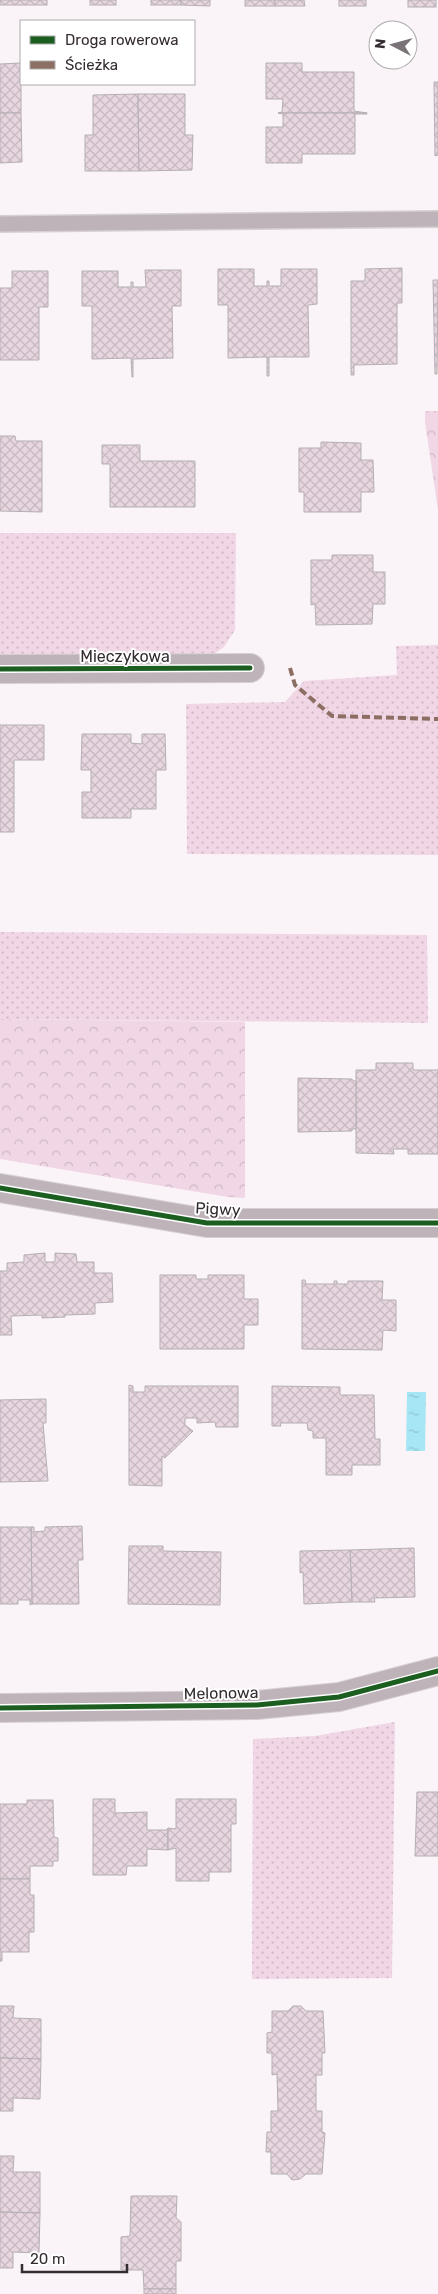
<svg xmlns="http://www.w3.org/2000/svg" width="438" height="2294" viewBox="0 0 438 2294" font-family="Rubik,sans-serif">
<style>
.grass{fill:url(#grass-dots)}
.forest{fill:url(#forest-crowns)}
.water{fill:url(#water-ripples)}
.building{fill:url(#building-cross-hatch);stroke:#b5afb2}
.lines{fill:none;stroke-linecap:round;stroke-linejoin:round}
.lane-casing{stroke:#d6d0d3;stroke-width:18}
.street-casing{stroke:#d6d0d3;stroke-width:30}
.lane{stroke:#beb3b9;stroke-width:15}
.street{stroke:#beb3b9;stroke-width:28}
.quiet{stroke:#8d6e63;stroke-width:4;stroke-dasharray:8 4;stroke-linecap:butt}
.cycleway-casing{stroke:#fff;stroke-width:8}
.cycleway{stroke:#1b5e20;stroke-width:5}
.labels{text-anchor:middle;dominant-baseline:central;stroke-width:4;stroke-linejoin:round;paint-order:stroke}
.street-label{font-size:16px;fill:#342c31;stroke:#fff}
</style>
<defs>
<pattern id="grass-dots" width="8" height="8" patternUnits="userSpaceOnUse" patternTransform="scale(1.25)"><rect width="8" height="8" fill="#f1d6e5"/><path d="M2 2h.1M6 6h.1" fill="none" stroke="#cfb8c5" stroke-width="1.8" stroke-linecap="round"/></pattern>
<pattern id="forest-crowns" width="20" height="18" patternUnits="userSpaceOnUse" patternTransform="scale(1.25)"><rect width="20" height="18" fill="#f1d6e5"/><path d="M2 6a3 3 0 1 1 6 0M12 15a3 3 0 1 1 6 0" fill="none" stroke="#cfb8c5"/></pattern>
<pattern id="water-ripples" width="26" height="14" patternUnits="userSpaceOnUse" patternTransform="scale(1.25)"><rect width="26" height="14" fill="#a7e6f4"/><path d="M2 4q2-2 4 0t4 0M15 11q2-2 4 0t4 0" fill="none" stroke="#90c5d2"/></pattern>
<pattern id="building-cross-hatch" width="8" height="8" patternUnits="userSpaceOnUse" patternTransform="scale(1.25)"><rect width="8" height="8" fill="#e7d6e0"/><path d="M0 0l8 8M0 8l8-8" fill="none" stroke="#c7b8c1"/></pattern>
</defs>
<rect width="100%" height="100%" fill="#faf3f7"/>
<g class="grass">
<path d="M0 533H236L235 630 224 647 210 657 0 662Z"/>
<path d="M438 645V855L187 854 186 704 285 702 304 681 397 675 396 646Z"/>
<path d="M0 932 427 935 428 1023 0 1019Z"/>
<path d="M395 1722 392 1978 252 1979 253 1739 315 1736Z"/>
</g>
<g class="forest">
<path d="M425 411H438V510L425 422Z"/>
<path d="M0 1019 245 1022V1198L228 1197 0 1159Z"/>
</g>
<path class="water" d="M407 1392H426L425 1451H406Z"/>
<g class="building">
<rect x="0" y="0" width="47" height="5"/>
<rect x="90" y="0" width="26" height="5"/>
<rect x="151" y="0" width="30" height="5"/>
<path d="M181 0H210V6L181 5Z"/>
<rect x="245" y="0" width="30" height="6"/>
<path d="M275 0H304L305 6H275Z"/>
<rect x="339" y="0" width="27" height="6"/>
<rect x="408" y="0" width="28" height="7"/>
<path d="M21 63V113H0V64Z"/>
<path d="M266 63H302V72H354V111L367 113H278L282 112 283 99H266Z"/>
<path d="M434 82H438V155L435 156Z"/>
<path d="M138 94 139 171H85V135H93V95Z"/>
<path d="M138 94H185V135H193L192 170 139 171Z"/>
<path d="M0 113H21L22 162 0 163Z"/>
<path d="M278 113H367V114H355V154H302V163H266V127H283V114Z"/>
<path d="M402 268V303H397V364L354 365V375H351V281H365V269Z"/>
<path d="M218 269H254V286H267V281H269V286H281V269H317V304L308 305 309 357H269V376H267V357L228 358V305H218Z"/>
<path d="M145 270H181V306H172L173 358 133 359V377H132L131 358 92 359V306H82V271H118V287H131V282H133V287H146Z"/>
<path d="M12 271H48V307H39V360H0V288H12Z"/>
<path d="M433 280H438L437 374H435Z"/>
<path d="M0 436H15L16 441H42V512L0 511Z"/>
<path d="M321 442 361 443V460H373L374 492H361V512H304V492H299V448H321Z"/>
<path d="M102 445H140V461H195V507H110V464H102Z"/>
<path d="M332 555H373V572H385V604H373L372 624 316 625 315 604 311 605V560H332Z"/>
<path d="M0 725H44V760H14V832H0Z"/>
<path d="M82 734H131V743L142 744V734H165L166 770H156V809H131V818H82V792H91V770H81Z"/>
<path d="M376 1063H413V1070H438V1154H408V1149H393L394 1154 356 1153V1070H376Z"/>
<path d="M298 1078 352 1079 353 1081H356V1129H352V1131L298 1132Z"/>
<path d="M45 1253V1262H55V1253L76 1254 77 1262H94V1273H112L113 1302 95 1303V1314L65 1315V1317L42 1318V1315L11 1316 12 1335H0V1271H7V1263L24 1262V1255Z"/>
<path d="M160 1275H196V1279H208V1275H244V1299H258V1325H244V1349H160Z"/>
<path d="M302 1280H305L306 1284H334V1281H337V1284H348V1281H383L382 1300H396V1331L383 1330 382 1350 302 1349Z"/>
<path d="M129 1385 133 1386V1392H145V1386H238V1427H216L215 1422 197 1423V1418H185V1425L193 1431 165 1458 162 1456V1486L129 1485Z"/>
<path d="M272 1386 340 1387V1395H374L375 1439H380V1465H352V1475H326V1438H313V1431L308 1430 307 1423H280L281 1426H272Z"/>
<path d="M46 1399V1423H43L48 1481 0 1482V1400Z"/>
<path d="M82 1526 83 1560H78L79 1604H32L31 1527H34V1532L45 1531V1527Z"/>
<path d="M0 1527H31L32 1604 30 1605V1600H18V1604H0Z"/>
<path d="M129 1546H163V1551L221 1552 220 1605 128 1604Z"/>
<path d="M414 1548 415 1597 374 1598 375 1602H352L350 1550Z"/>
<path d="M350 1550 352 1602 304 1604 303 1572 300 1573V1551Z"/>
<path d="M417 1792H438V1856H415Z"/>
<path d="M93 1799H115V1813L147 1812V1830H167L168 1828V1850L147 1849V1866H127L126 1875H93Z"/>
<path d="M176 1799H236V1824H231V1872H209V1881H176V1848L168 1850V1828L176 1829Z"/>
<path d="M27 1800H53L54 1837 58 1838V1861H53V1866H30V1879H0V1804H27Z"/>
<path d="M0 1879H30V1895H34V1932H29V1952H2V1961H0Z"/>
<path d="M0 2006H14L13 2018 41 2019V2059L0 2058Z"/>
<path d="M293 2006H301L306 2011H323L325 2053H322V2075H316V2111H322V2132L325 2133 322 2174H306L300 2179 292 2180 287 2174H271V2152H266L267 2132H271V2111H278L277 2074 272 2075V2053H267V2033L272 2032V2011H288Z"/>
<path d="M0 2058 41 2059 40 2099 13 2098V2111H0Z"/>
<path d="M0 2156H14L13 2172H40V2213L0 2212Z"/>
<path d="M131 2196H177L176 2218 181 2222V2261H176V2289H144L143 2270H121V2237L130 2236Z"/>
<path d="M0 2212 40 2213 39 2253 13 2252V2268H0Z"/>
<rect x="144" y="2289" width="32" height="5"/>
</g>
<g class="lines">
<defs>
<path id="lane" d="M0 224 438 219"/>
<g id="street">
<path d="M0 669 250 668"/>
<path d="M0 1188 207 1223H438"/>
<path d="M0 1708 257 1705 339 1697 438 1671"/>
</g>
</defs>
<use href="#lane" class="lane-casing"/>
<use href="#street" class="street-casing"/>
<use href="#lane" class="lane"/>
<use href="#street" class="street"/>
<path class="quiet" d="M290 668 295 685 332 716 438 719"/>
<defs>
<g id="cycleway">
<path d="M0 669 250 668"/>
<path d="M0 1188 207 1223H438"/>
<path d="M0 1708 257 1705 339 1697 438 1671"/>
</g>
</defs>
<use href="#cycleway" class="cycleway-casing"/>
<use href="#cycleway" class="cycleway"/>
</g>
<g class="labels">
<g class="street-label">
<text x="125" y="656">Mieczykowa</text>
<text transform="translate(218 1209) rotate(3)">Pigwy</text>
<text transform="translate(221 1693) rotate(-1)">Melonowa</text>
</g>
</g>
<rect x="20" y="20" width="175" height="65" fill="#ffffff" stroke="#aeabad"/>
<rect x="30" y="36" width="25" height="8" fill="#1b5e20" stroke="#aeabad"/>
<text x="65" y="45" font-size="15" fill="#342c31">Droga rowerowa</text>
<rect x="30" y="61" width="25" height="8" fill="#8d6e63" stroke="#aeabad"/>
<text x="65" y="70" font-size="15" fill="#342c31">Ścieżka</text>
<g transform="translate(393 45) rotate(276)"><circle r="24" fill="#ffffff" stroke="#aeabad"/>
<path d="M0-4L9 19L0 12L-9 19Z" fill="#797276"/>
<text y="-8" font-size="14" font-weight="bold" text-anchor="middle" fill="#342c31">N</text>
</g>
<path d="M22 2264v8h105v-8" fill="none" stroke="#342c31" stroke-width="2.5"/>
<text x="30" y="2264" font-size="15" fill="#342c31" stroke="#ffffff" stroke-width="4" paint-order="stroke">20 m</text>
</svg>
